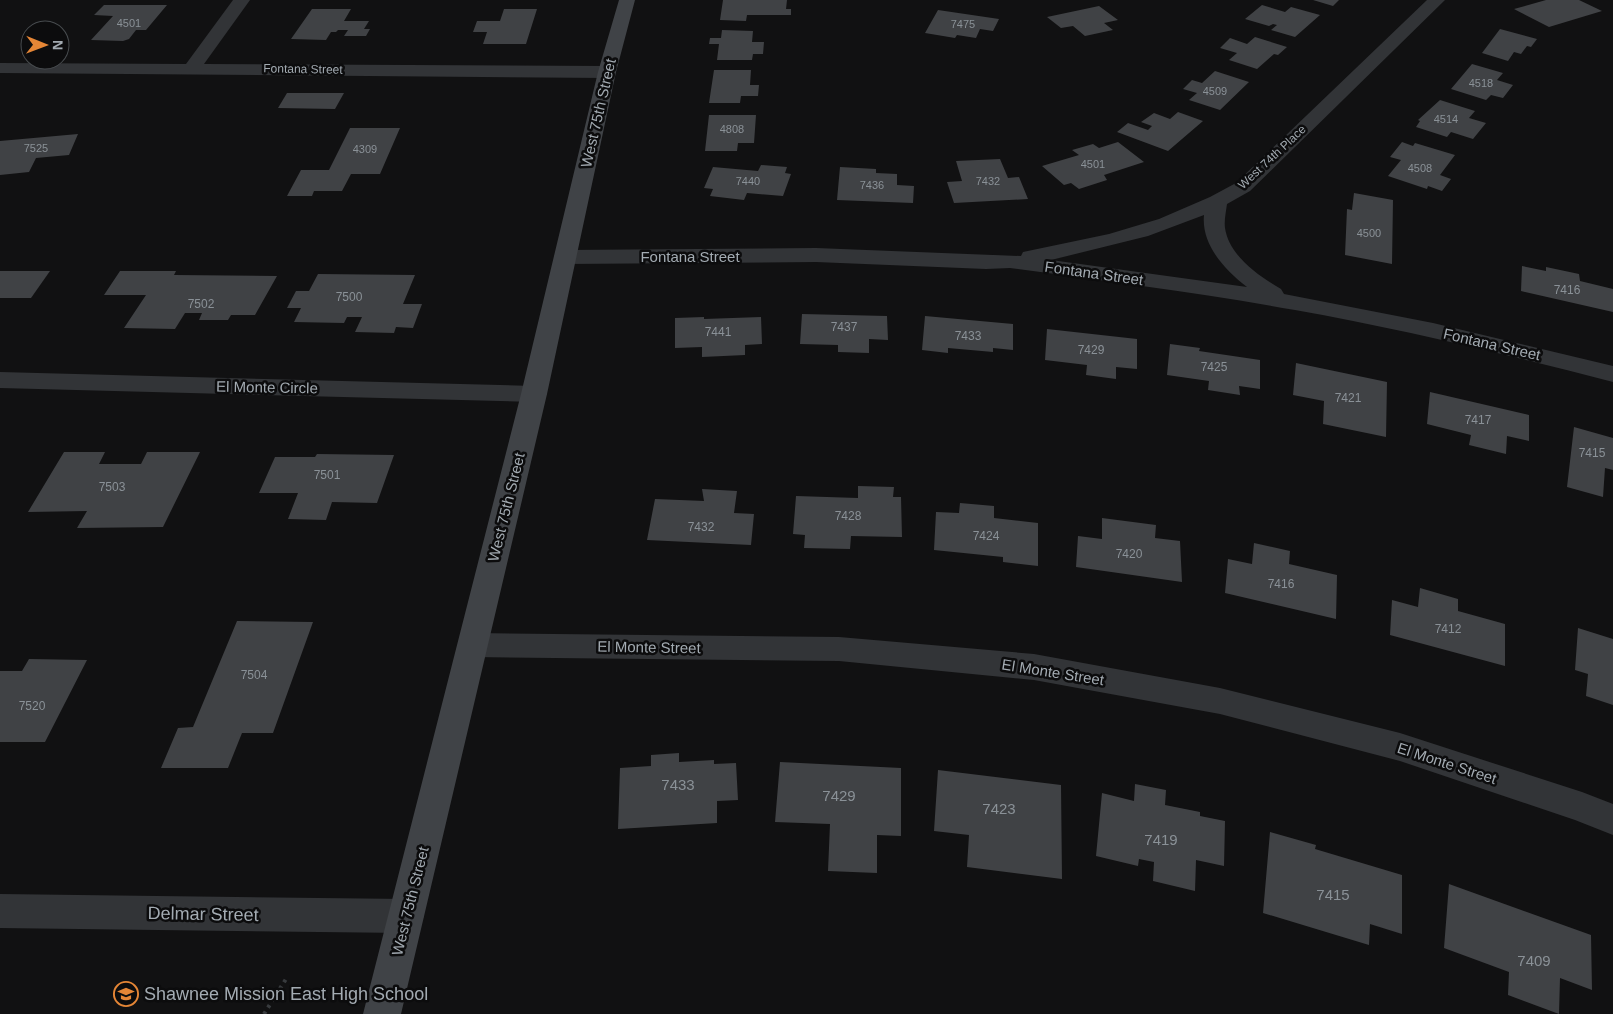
<svg xmlns="http://www.w3.org/2000/svg" width="1613" height="1014" viewBox="0 0 1613 1014" font-family="Helvetica,sans-serif">
<style>
.building{fill:#404245}
.lines{fill:none;stroke-linecap:round;stroke-linejoin:round}
.path{stroke:#383b3e;stroke-width:4;stroke-dasharray:3 4.5;stroke-linecap:butt}
.minor{fill:#323437;fill-rule:evenodd}
.secondary{fill:#404347;fill-rule:evenodd}
.labels{text-anchor:middle;dominant-baseline:central;stroke-width:5;stroke-linejoin:round;paint-order:stroke}
.far-number-label{font-size:11px;fill:#8a9197}
.far-street-label{font-size:12px;fill:#a3abb2;stroke:#0c0c0d}
.number-label{font-size:12px;fill:#8a9197}
.street-label{font-size:15px;fill:#a3abb2;stroke:#0c0c0d}
.near-number-label{font-size:15px;fill:#8a9197}
.near-street-label{font-size:18px;fill:#a3abb2;stroke:#0c0c0d}
.near-poi-label{font-size:18px;fill:#a3abb2;stroke:#0c0c0d;text-anchor:start}
</style>
<rect width="100%" height="100%" fill="#111112"/>
<g class="building">
<path d="M723 0H787L786 9H791V15H747L746 21 720 20Z"/>
<path d="M1313 0H1339L1333 6Z"/>
<path d="M1546 0H1579L1602 11 1549 27 1514 9Z"/>
<path d="M104 5H167L146 30H136L129 39 123 41 91 40 113 16 94 15Z"/>
<path d="M1262 5 1285 12 1291 7 1320 15 1295 37 1271 30 1277 25 1273 24 1269 26 1245 19Z"/>
<path d="M1099 6 1118 20 1104 23 1113 30 1085 36 1073 26 1061 28 1047 17Z"/>
<path d="M312 9H351L344 21H369L364 29H370L366 36H344L348 30H338L336 32H331L326 40 291 39Z"/>
<path d="M504 9H537L526 44H483L487 32H473L477 21H500Z"/>
<path d="M938 10 999 19 993 31 980 29 976 38 957 35 955 38 925 33Z"/>
<path d="M1500 29 1537 39 1531 47 1527 46 1521 54 1514 52 1508 61 1482 53Z"/>
<path d="M722 30 753 31 752 42H764L763 54H753L752 60H717L719 44H709L710 38H721Z"/>
<path d="M1255 37 1287 47 1278 55 1274 54 1257 69 1229 60 1237 53 1220 48 1230 38 1247 44Z"/>
<path d="M1472 64 1503 73 1497 80 1513 85 1503 98 1491 95 1486 100 1451 89Z"/>
<path d="M714 70H751L750 85H759L758 96H741L740 103H709Z"/>
<path d="M1215 71 1249 82 1220 110 1189 100 1197 93 1183 89 1192 80 1202 83Z"/>
<path d="M287 93H344L335 109 278 108Z"/>
<path d="M1440 100 1475 111 1469 118 1486 123 1473 139 1451 132 1447 137 1416 127 1420 121 1418 120Z"/>
<path d="M1178 112 1203 121 1168 151 1117 132 1128 123 1148 130 1152 126 1141 122 1154 113 1170 119Z"/>
<path d="M709 115H756L754 143H738L737 151H705Z"/>
<path d="M350 128H400L380 174H351L342 191H314L312 196H287L301 170H329Z"/>
<path d="M78 134 69 155 36 158 29 172 0 175V141Z"/>
<path d="M1118 142 1144 162 1104 175 1107 180 1079 189 1071 183 1064 185 1042 166 1079 155 1072 150 1093 144 1099 148Z"/>
<path d="M1402 142 1413 146 1415 143 1455 155 1440 175 1451 179 1442 191 1428 186 1427 189 1388 176 1401 160 1390 157Z"/>
<path d="M1000 159 1008 178 1019 177 1028 199 954 203 947 182 962 181 956 161Z"/>
<path d="M761 165 787 167 785 173 791 174 783 196 747 193 744 200 710 196 713 189 704 188 713 167 758 171Z"/>
<path d="M840 167 876 169V173L897 174V185L914 186 913 203 837 200Z"/>
<path d="M1354 193 1393 200 1392 264 1345 255 1347 209 1352 210Z"/>
<path d="M1522 266 1546 271V267L1579 274 1580 281 1613 289V312L1521 291Z"/>
<path d="M0 271H50L31 298H0Z"/>
<path d="M120 271H176L174 275 277 276 255 315H231L228 320H199L202 313H185L175 329 124 328 146 295H104Z"/>
<path d="M318 274 415 275 403 304H422L413 328 396 327 394 333 355 332 362 317H347L344 323 294 322 301 308H287L296 291H309Z"/>
<path d="M802 314 887 316 888 340 869 339V353L838 352V345L800 344Z"/>
<path d="M925 316 1013 324V350L993 348V352L948 348V353L922 350Z"/>
<path d="M704 317V319L761 317 762 344 745 345V355L702 357V347L675 348V318Z"/>
<path d="M1047 329 1137 339V369L1116 367V379L1086 375 1087 365 1045 360Z"/>
<path d="M1170 344 1200 348 1199 351 1260 360V389L1239 386 1240 395 1208 390 1209 381 1167 375Z"/>
<path d="M1296 363 1387 382 1386 437 1323 424 1324 401 1293 395Z"/>
<path d="M1430 392 1529 415V441L1507 436 1506 454 1469 445 1471 435 1427 424Z"/>
<path d="M1574 427 1613 438V470L1605 468 1603 497 1567 487Z"/>
<path d="M64 452H105L99 464H141L147 452H200L163 527 77 528 87 511 28 512Z"/>
<path d="M317 454 394 455 377 503 332 502 326 520 288 519 298 493H259L275 457H315Z"/>
<path d="M858 486 894 487 893 497H901L902 537 851 536 850 549 804 548 805 535 793 534 796 496 858 498Z"/>
<path d="M702 489 737 491 734 513 754 514 751 545 647 540 655 499 704 501Z"/>
<path d="M960 503 994 506V518L1038 523V566L1003 562V557L934 550 936 512 959 513Z"/>
<path d="M1102 518 1156 525 1155 538 1180 541 1182 582 1076 567 1078 536 1102 539Z"/>
<path d="M1254 543 1290 551 1289 564 1337 575 1336 619 1225 593 1228 559 1252 564Z"/>
<path d="M1420 588 1458 599V611L1505 624V666L1390 635 1392 600 1418 607Z"/>
<path d="M237 621 313 622 273 733H242L228 768H161L178 728 193 727Z"/>
<path d="M1578 628 1613 639V705L1586 696 1588 674 1575 670Z"/>
<path d="M29 659 87 660 45 742H0V671H22Z"/>
<path d="M679 753V762L714 760V764L736 763 738 800 717 801V823L618 829 620 768 651 766V755Z"/>
<path d="M780 762 901 768V836L877 835V873L828 871 830 824 775 822Z"/>
<path d="M938 770 1061 785 1062 879 967 867 969 835 934 831Z"/>
<path d="M1135 784 1166 790 1165 805 1200 812V816L1225 821 1224 866 1196 860 1195 891 1153 881 1154 862 1139 859 1138 866 1096 856 1102 793 1134 801Z"/>
<path d="M1270 832 1316 845 1315 849 1402 875V934L1370 924 1369 945 1263 913Z"/>
<path d="M1449 884 1591 935 1592 990 1560 978 1559 1014 1508 995 1509 972 1444 948Z"/>
</g>
<g class="lines">
<path class="path" d="M264 1014 286 979"/>
<g class="minor">
<path d="M233 0H250L204 64 607 66 613 68 616 72 613 76 607 78 0 73V63L186 64Z"/>
<path d="M1427 0H1445L1250 191 1227 204C1226 212 1224 220 1225 228 1229 256 1259 276 1281 289L1284 294 1433 323 1613 366V382C1508 355 1402 329 1295 310 1200 293 1105 281 1010 268L986 269 816 262 565 264 557 262 554 257 557 252 565 250 816 248 1021 256 1023 252 1109 234 1159 219 1210 197 1236 183ZM1204 215C1201 245 1225 270 1247 287L1051 260 1148 236Z"/>
<path d="M0 372 534 386 543 388 547 394 543 400 534 402 0 388Z"/>
<path d="M473 633 839 637 1034 654 1220 688 1400 733 1582 792 1613 804V835L1575 820 1400 761 1220 714 1034 680 839 661 473 657 462 654 458 645 462 636Z"/>
<path d="M0 894 406 899 419 904 424 916 419 928 406 933 0 928Z"/>
</g>
<path class="secondary" d="M619 0H635L616 72 547 394 401 1014H363L521 394 598 72Z"/>
</g>
<defs>
<symbol id="school-ring" viewBox="-11 -11 22 22"><circle r="9.5" fill="#0c0c0d" stroke="#e58636" stroke-width="1.5"/><path d="M0-5L7-2L0 1L-7-2ZM-4 1L0 2.5L4 1V4Q0 6-4 4Z" fill="#e58636"/></symbol>
</defs>
<g fill-rule="evenodd">
<use href="#school-ring" x="112" y="980" width="28" height="28"/>
</g>
<g class="labels">
<g class="far-number-label">
<text x="129" y="23">4501</text>
<text x="963" y="24">7475</text>
<text x="1481" y="83">4518</text>
<text x="1215" y="91">4509</text>
<text x="1446" y="119">4514</text>
<text x="732" y="129">4808</text>
<text x="36" y="148">7525</text>
<text x="365" y="149">4309</text>
<text x="1093" y="164">4501</text>
<text x="1420" y="168">4508</text>
<text x="748" y="181">7440</text>
<text x="988" y="181">7432</text>
<text x="872" y="185">7436</text>
<text x="1369" y="233">4500</text>
</g>
<g class="far-street-label">
<text transform="translate(303 69) rotate(1)">Fontana Street</text>
<text transform="translate(1272 157) rotate(-43)">West 74th Place</text>
</g>
<g class="number-label">
<text x="1567" y="290">7416</text>
<text x="349" y="297">7500</text>
<text x="201" y="304">7502</text>
<text x="844" y="327">7437</text>
<text x="718" y="332">7441</text>
<text x="968" y="336">7433</text>
<text x="1091" y="350">7429</text>
<text x="1214" y="367">7425</text>
<text x="1348" y="398">7421</text>
<text x="1478" y="420">7417</text>
<text x="1592" y="453">7415</text>
<text x="327" y="475">7501</text>
<text x="112" y="487">7503</text>
<text x="848" y="516">7428</text>
<text x="701" y="527">7432</text>
<text x="986" y="536">7424</text>
<text x="1129" y="554">7420</text>
<text x="1281" y="584">7416</text>
<text x="1448" y="629">7412</text>
<text x="254" y="675">7504</text>
<text x="32" y="706">7520</text>
</g>
<g class="street-label">
<text transform="translate(598 113) rotate(-77)">West 75th Street</text>
<text x="690" y="256">Fontana Street</text>
<text transform="translate(1094 273) rotate(8)">Fontana Street</text>
<text transform="translate(1492 344) rotate(13)">Fontana Street</text>
<text transform="translate(267 387) rotate(1)">El Monte Circle</text>
<text transform="translate(506 507) rotate(-76)">West 75th Street</text>
<text transform="translate(649 647) rotate(1)">El Monte Street</text>
<text transform="translate(1053 672) rotate(9)">El Monte Street</text>
<text transform="translate(1447 763) rotate(18)">El Monte Street</text>
<text transform="translate(410 901) rotate(-76)">West 75th Street</text>
</g>
<g class="near-number-label">
<text x="678" y="784">7433</text>
<text x="839" y="795">7429</text>
<text x="999" y="808">7423</text>
<text x="1161" y="839">7419</text>
<text x="1333" y="894">7415</text>
<text x="1534" y="960">7409</text>
</g>
<g class="near-street-label">
<text transform="translate(203 914) rotate(1)">Delmar Street</text>
</g>
<g class="near-poi-label">
<text x="144" y="994">Shawnee Mission East High School</text>
</g>
</g>
<g transform="translate(45 45) rotate(91)"><circle r="24" fill="#0c0c0d" stroke="#484c4f"/>
<path d="M0-4L9 19L0 12L-9 19Z" fill="#e58636"/>
<text y="-8" font-size="14" font-weight="bold" text-anchor="middle" fill="#a3abb2">N</text>
</g>
</svg>
